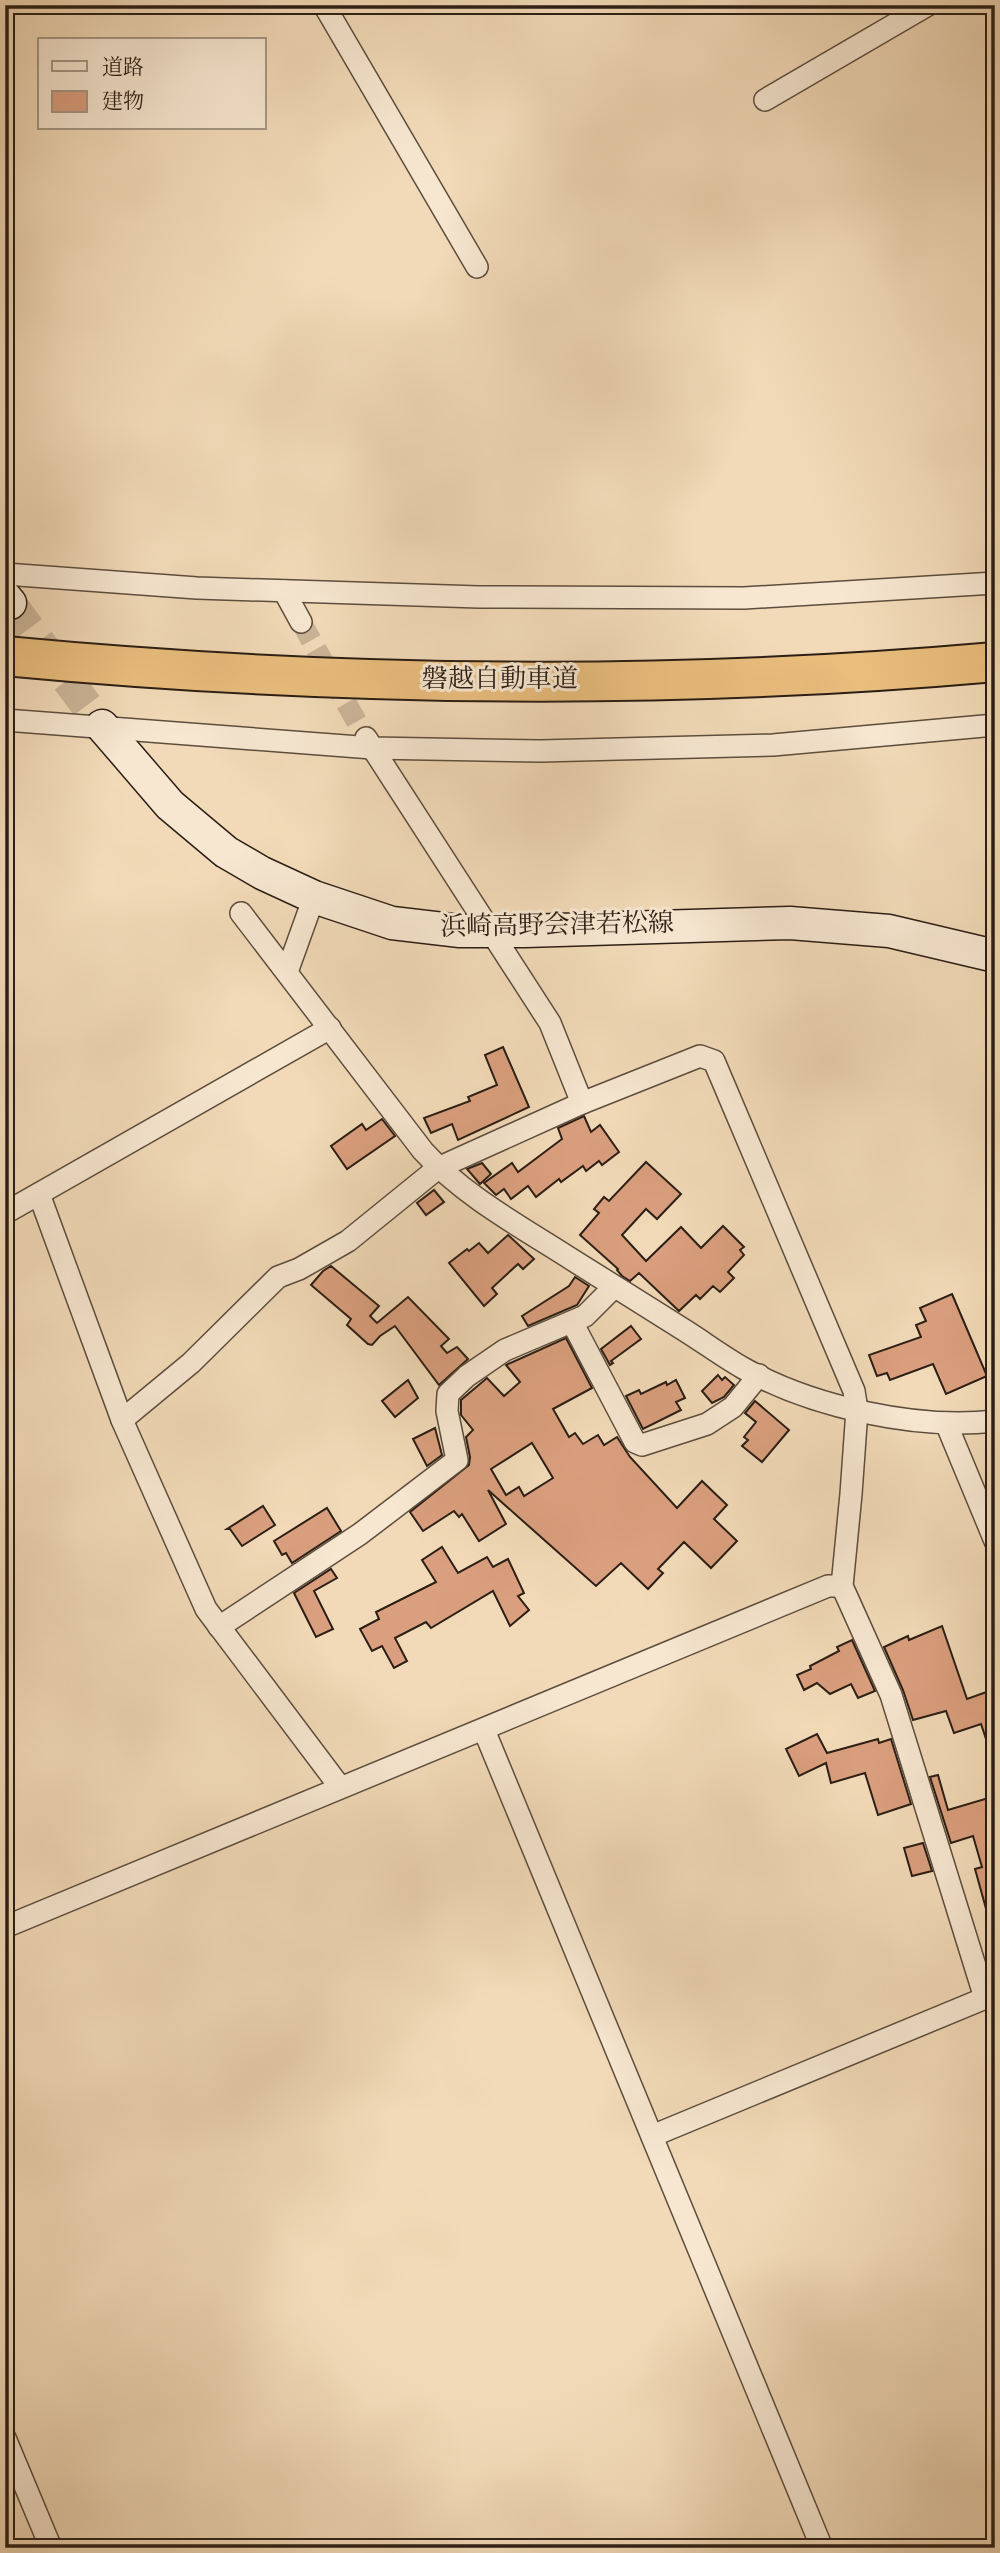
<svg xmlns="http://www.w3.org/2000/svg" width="1000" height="2553" viewBox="0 0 1000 2553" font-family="Vollkorn,'Noto Serif JP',serif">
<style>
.building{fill:#da9f7e;stroke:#2b1e15;stroke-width:2;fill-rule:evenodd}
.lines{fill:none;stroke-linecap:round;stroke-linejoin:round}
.minor-tunnel{stroke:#cab497;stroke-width:21;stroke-dasharray:21 10;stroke-linecap:butt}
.secondary-tunnel{stroke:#cab497;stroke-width:32;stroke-dasharray:32 16;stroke-linecap:butt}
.minor-casing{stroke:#5d4d3e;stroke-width:24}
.secondary-casing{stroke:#2b1e15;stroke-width:35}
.motorway-casing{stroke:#2b1e15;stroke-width:42}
.minor{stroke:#f7e7d1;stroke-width:21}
.secondary{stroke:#f7e7d1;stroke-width:32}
.motorway{stroke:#e9bd7c;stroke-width:38}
.labels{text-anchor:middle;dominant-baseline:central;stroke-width:6;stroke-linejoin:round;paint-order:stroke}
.street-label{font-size:26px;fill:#2b1e15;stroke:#f7e7d1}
</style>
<rect width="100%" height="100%" fill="#f2dab8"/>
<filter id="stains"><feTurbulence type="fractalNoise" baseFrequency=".00286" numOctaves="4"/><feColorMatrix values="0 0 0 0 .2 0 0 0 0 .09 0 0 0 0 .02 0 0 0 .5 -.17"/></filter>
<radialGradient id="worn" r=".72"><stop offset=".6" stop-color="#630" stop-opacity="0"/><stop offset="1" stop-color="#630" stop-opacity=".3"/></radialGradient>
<g class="building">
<path d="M503 1047 529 1107 458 1140 452 1124 431 1133 424 1118 470 1101 468 1097 497 1085 485 1055Z"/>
<path d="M584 1116 591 1132 600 1125 619 1152 602 1165 599 1161 586 1171 583 1166 561 1182 559 1179 536 1197 528 1186 511 1199 504 1189 496 1195 484 1183 512 1163 518 1172 562 1139 558 1128Z"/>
<path d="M382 1119 395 1136 347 1169 331 1146 362 1124 366 1130Z"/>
<path d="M646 1162 681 1194 657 1219 646 1209 622 1235 646 1261 681 1227 701 1248 723 1226 744 1247 740 1250 744 1255 728 1272 734 1278 720 1292 713 1286 700 1299 696 1295 679 1311 639 1273 630 1281 622 1276 617 1270 618 1269 580 1235 599 1213 594 1209 604 1197 609 1201Z"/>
<path d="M482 1163 491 1174 480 1184 467 1169Z"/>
<path d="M434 1190 444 1202 426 1215 417 1203Z"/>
<path d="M508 1235 534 1259 523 1269 518 1264 492 1288 497 1294 484 1306 449 1263 467 1249 469 1251 479 1243 488 1253Z"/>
<path d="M331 1266 379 1306 370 1316 377 1323 408 1297 449 1339 441 1346 447 1353 457 1347 468 1359 439 1385 395 1326 380 1336 372 1345 368 1344 347 1325 351 1319 311 1285 323 1271Z"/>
<path d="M575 1277 589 1286 577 1305 528 1326 522 1316 569 1286Z"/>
<path d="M952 1294 987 1376 946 1394 933 1364 890 1380 887 1373 877 1376 869 1355 921 1337 916 1325 926 1321 920 1308Z"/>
<path d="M631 1326 641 1339 611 1361 613 1363 610 1365 601 1349Z"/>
<path d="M566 1338 592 1388 553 1409 569 1437 575 1433 583 1444 598 1435 604 1445 617 1437 630 1457 677 1508 702 1481 727 1505 714 1519 737 1541 711 1568 684 1542 658 1569 663 1573 648 1589 621 1563 596 1586 488 1490 506 1524 479 1541 462 1514 459 1517 454 1511 423 1531 410 1512 469 1465 470 1457 466 1437 473 1430 461 1415V1400L487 1378 504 1396 520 1382 506 1365ZM532 1443 553 1478 524 1496 519 1487 506 1495 491 1469Z"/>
<path d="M718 1375 722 1380 725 1377 734 1385 724 1397 712 1403 702 1391Z"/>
<path d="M408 1380 418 1398 395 1417 382 1401Z"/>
<path d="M676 1380 685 1398 676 1402 681 1410 643 1429 626 1396 639 1390 641 1394 666 1382 667 1385Z"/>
<path d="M755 1401 789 1430 762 1462 742 1446 748 1440 744 1437 756 1422 745 1413Z"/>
<path d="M435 1428 442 1455 427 1466 413 1439Z"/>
<path d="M263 1506 275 1525 242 1546 230 1529H227Z"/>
<path d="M327 1508 341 1531 292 1563 286 1553 282 1555 274 1541Z"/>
<path d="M442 1547 458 1573 487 1557 493 1567 508 1559 524 1593 518 1596 529 1610 510 1626 493 1591 431 1628 426 1622 395 1638 407 1661 394 1668 382 1646 372 1651 360 1629 379 1619 376 1612 436 1582 422 1560Z"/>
<path d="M331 1569 337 1578 314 1591 333 1629 316 1637 294 1593Z"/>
<path d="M942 1626 967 1699 995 1689V1757H992L981 1724 954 1733 946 1711 913 1720 903 1690 884 1647 908 1636 909 1640Z"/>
<path d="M852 1640 875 1691 858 1698 851 1684 830 1694 817 1683 804 1690 797 1675 811 1669 810 1666 839 1651 837 1647Z"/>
<path d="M817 1734 827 1753 878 1739 879 1743 891 1739 911 1804 878 1815 865 1773 831 1783 826 1763 799 1776 786 1749Z"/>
<path d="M938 1775 948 1810 995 1796V1922L990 1923 975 1869 982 1867 973 1836 951 1843 930 1777Z"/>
<path d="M923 1843 932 1871 912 1876 904 1848Z"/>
</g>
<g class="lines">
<path class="minor-tunnel" d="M301 622 363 733"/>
<path class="secondary-tunnel" d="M10 603 102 726"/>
<defs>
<g id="minor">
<path d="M324 5 477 267"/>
<path d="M765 100 928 5"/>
<path d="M5 574 197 588 479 597 744 598 995 583"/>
<path d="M284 591 301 622"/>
<path d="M5 720 372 748 541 751 773 745 995 725"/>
<path d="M366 738 550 1023 582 1103"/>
<path d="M241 913 423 1151C464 1196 518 1225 568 1257 606 1281 643 1304 681 1328 702 1341 722 1356 743 1368 812 1407 917 1430 995 1421"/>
<path d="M287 972 314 897"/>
<path d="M39 1194 122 1420 206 1609 340 1787"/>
<path d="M5 1213 330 1028"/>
<path d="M572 1322 635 1442 642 1445 707 1424 733 1407 759 1375"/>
<path d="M122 1420 191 1363 278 1277 299 1269 348 1241 438 1168 582 1103 700 1056 714 1061 854 1391 857 1410 851 1494 842 1586 891 1695 985 1998"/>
<path d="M946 1423 995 1541"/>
<path d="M219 1627 360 1534 457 1460 447 1411 448 1394 467 1376 505 1350 585 1316 614 1287"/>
<path d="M484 1730 822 2548"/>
<path d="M5 1927 828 1586H842"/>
<path d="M652 2136 995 1994"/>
<path d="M5 2438 51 2548"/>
</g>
<g id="secondary">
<path d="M5 597 10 603"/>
<path d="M102 726 170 805 226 852 262 873 314 897 392 923 460 931H525L790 923 889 931 995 956"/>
</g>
<path id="motorway" d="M5 656C334 687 666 691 995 662"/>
</defs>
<use href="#minor" class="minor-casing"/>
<use href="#secondary" class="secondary-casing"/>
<use href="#motorway" class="motorway-casing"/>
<use href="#minor" class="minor"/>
<use href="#secondary" class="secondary"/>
<use href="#motorway" class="motorway"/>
</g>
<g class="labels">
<g class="street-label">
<text x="500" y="680">磐越自動車道</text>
<text transform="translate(557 926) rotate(-1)">浜崎高野会津若松線</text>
</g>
</g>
<rect width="1000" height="2553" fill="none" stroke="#f2dab8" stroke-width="28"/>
<rect x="7" y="7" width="986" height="2539" fill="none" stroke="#2b1e15" stroke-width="3.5"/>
<rect x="14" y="14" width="972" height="2525" fill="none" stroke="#2b1e15" stroke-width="2"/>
<rect x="38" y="38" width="228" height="91" fill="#f7e7d1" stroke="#a59786" stroke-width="2"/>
<rect x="52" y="61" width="35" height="10" fill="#f7e7d1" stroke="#a59786" stroke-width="2"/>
<text x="102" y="74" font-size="21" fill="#2b1e15">道路</text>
<rect x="52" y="91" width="35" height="21" fill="#da9f7e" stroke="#a59786" stroke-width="2"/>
<text x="102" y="108" font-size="21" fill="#2b1e15">建物</text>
<rect width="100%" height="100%" filter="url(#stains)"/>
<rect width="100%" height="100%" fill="url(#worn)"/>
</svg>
